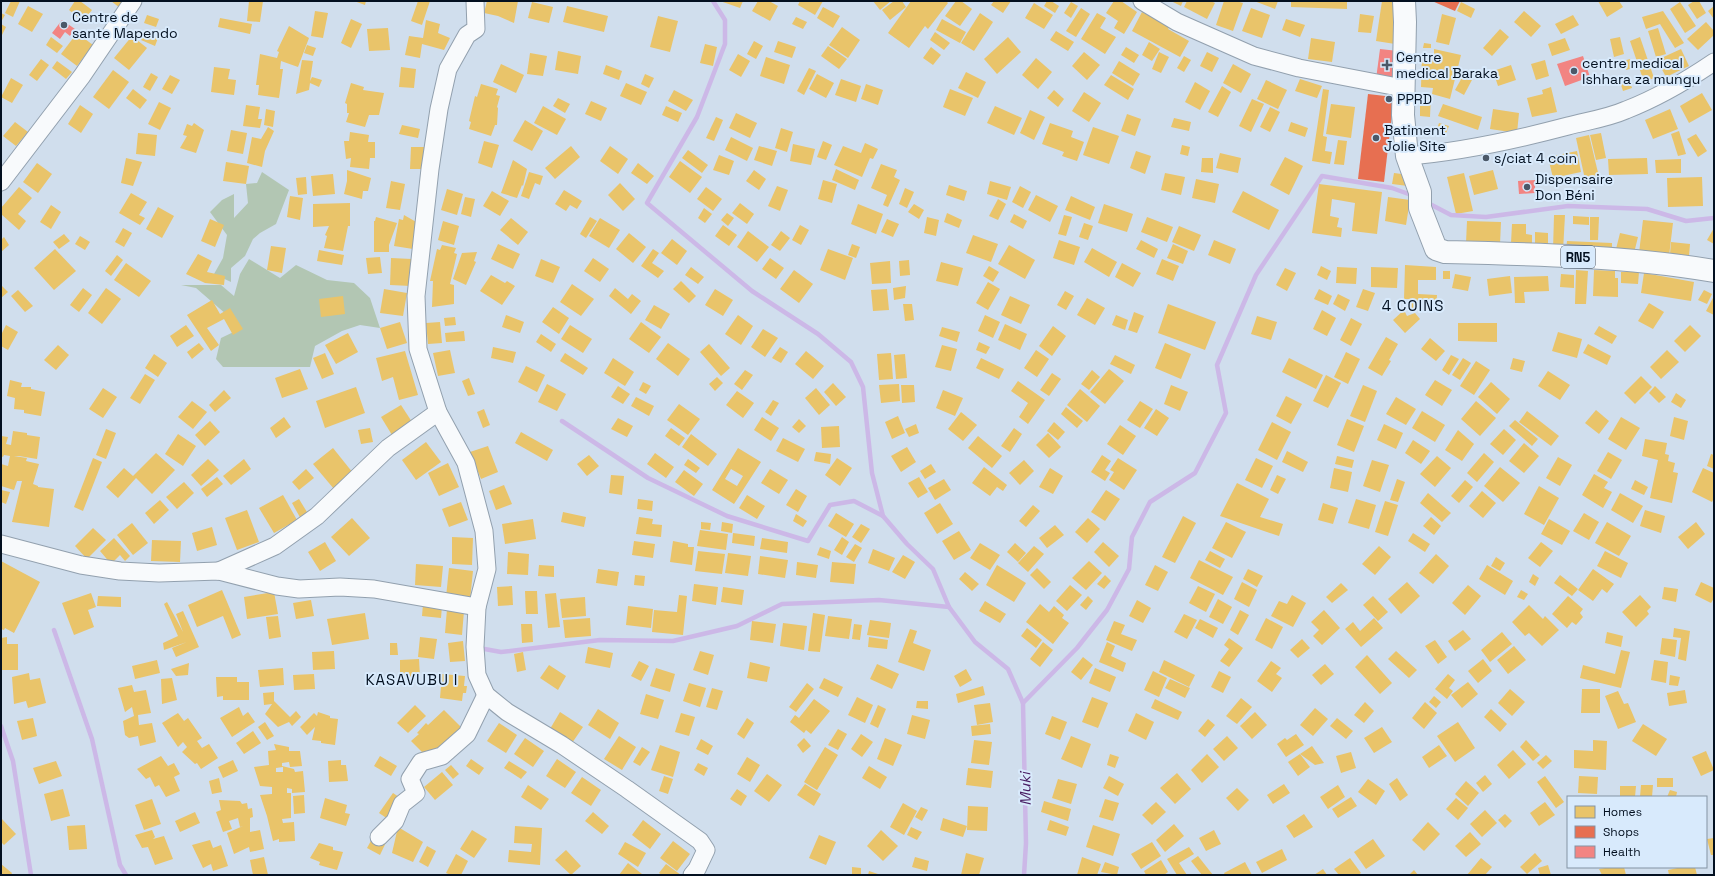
<svg xmlns="http://www.w3.org/2000/svg" width="1715" height="876" viewBox="0 0 1715 876" font-family="'Space Grotesk',sans-serif">
<style>
.green{fill:#b2c6b3}
.homes{fill:#e9c46a;fill-rule:evenodd}
.shops{fill:#e76f51}
.health{fill:#f28482}
.lines{fill:none;stroke-linecap:round;stroke-linejoin:round}
.stream{stroke:#ccb8e7;stroke-width:4.5}
.minor-casing{stroke:#92a0ae;stroke-width:19}
.trunk-casing{stroke:#92a0ae;stroke-width:24}
.minor{stroke:#f8fafc;stroke-width:17}
.trunk{stroke:#f8fafc;stroke-width:22}
.poi-dot{fill:#4b5868;stroke:#d8eafc;stroke-width:1.5}
.labels{text-anchor:middle;dominant-baseline:central;stroke-width:4;stroke-linejoin:round;paint-order:stroke}
.shield{fill:#d8eafc;stroke:#435162;stroke-width:1}
.shield-label{font-size:13px;font-weight:bold;fill:#031020}
.poi-label{font-size:14px;fill:#031020;stroke:#d8eafc;text-anchor:start}
.neighbourhood-label{font-size:15px;letter-spacing:1px;fill:#031020;stroke:#d8eafc}
.water-label{font-size:15px;font-style:italic;fill:#481c62;stroke:#d8eafc}
</style>
<rect width="100%" height="100%" fill="#d0deed"/>
<g class="green">
<path d="M262 172 289 190 276 224 260 233 253 239 245 256 231 268V282L214 274 223 258 227 235 210 212 222 200 234 194V218L248 203 246 184 257 183Z"/>
<path d="M249 259 280 278 296 265 327 280 354 283 370 298 380 328 360 325 342 331 315 346 310 367H223L216 359 221 338 242 328 196 288 181 285H221L234 296 240 274Z"/>
</g>
<g class="homes">
<path d="M11 1H20L13 17 5 13Z"/>
<path d="M75 1H80L92 10 83 21 69 10Z"/>
<path d="M111 1H126L120 8Z"/>
<path d="M249 1H263L260 22 247 21Z"/>
<path d="M354 1H366L365 5Z"/>
<path d="M418 1H430L422 25 411 21Z"/>
<path d="M487 1H518L514 23 498 16 484 13Z"/>
<path d="M720 1H743L740 8Z"/>
<path d="M758 1H769L778 6 770 21 752 11Z"/>
<path d="M800 1H823L815 15 798 5Z"/>
<path d="M873 1H891L880 10Z"/>
<path d="M894 1H902L906 7 890 20 882 10Z"/>
<path d="M911 1H946L948 3 928 29 925 26 909 48 888 33Z"/>
<path d="M956 1H961L972 9 960 26 945 16Z"/>
<path d="M994 1H1011L1003 13 991 5Z"/>
<path d="M1047 1H1051L1059 6 1055 13 1044 6Z"/>
<path d="M1114 1H1121L1137 12 1124 34 1114 28 1118 21 1106 13Z"/>
<path d="M1171 1H1183L1181 6Z"/>
<path d="M1187 1H1211L1215 3 1207 19 1184 7Z"/>
<path d="M1224 1H1236L1243 3 1233 31 1216 25Z"/>
<path d="M1254 1H1278L1275 9Z"/>
<path d="M1291 1H1347V9L1291 7Z"/>
<path d="M1382 1H1401L1395 44 1376 41Z"/>
<path d="M1598 1H1619L1623 7 1607 17Z"/>
<path d="M1694 1H1699L1706 13 1697 19 1688 5Z"/>
<path d="M532 2 553 7 549 23 528 18Z"/>
<path d="M1071 2 1078 6 1071 18 1064 13Z"/>
<path d="M1461 2 1475 9 1471 18 1457 11Z"/>
<path d="M1680 2 1696 26 1685 33 1670 9Z"/>
<path d="M1034 3 1053 15 1044 29 1025 18Z"/>
<path d="M28 6 43 14 32 32 18 24Z"/>
<path d="M567 6 608 16 604 32 563 22Z"/>
<path d="M1714 6V19L1708 11Z"/>
<path d="M823 7 840 16 833 28 817 18Z"/>
<path d="M1081 8 1090 14 1076 37 1066 31Z"/>
<path d="M1251 8 1270 15 1262 38 1242 31Z"/>
<path d="M315 11 328 13 323 38 311 36Z"/>
<path d="M1524 11 1541 26 1531 37 1514 22Z"/>
<path d="M1663 11 1684 43 1675 48 1660 24 1646 29 1642 17Z"/>
<path d="M1142 12 1170 26 1168 29 1189 41 1180 57 1132 31Z"/>
<path d="M1 13 5 15 1 22Z"/>
<path d="M980 13 993 22 974 51 961 43Z"/>
<path d="M1097 13 1106 18 1100 28 1116 37 1105 54 1081 39Z"/>
<path d="M1360 14 1374 16 1371 33 1358 32Z"/>
<path d="M1442 14 1456 18 1449 45 1436 42Z"/>
<path d="M147 15 159 19 156 27 144 23Z"/>
<path d="M1573 15 1579 25 1561 34 1555 24Z"/>
<path d="M658 16 678 21 670 52 650 47Z"/>
<path d="M796 17 807 22 803 29 792 24Z"/>
<path d="M220 18 252 24 250 34 218 27Z"/>
<path d="M351 19 362 24 351 48 341 43Z"/>
<path d="M942 19 966 32 960 43 936 30Z"/>
<path d="M1286 19 1305 25 1300 37 1282 30Z"/>
<path d="M426 20 440 24 438 33 450 38 444 50 422 44 420 58 405 55 409 36 423 38Z"/>
<path d="M1706 22 1714 31V35L1698 50 1687 39Z"/>
<path d="M1 24 6 27 1 37Z"/>
<path d="M289 26 309 38 298 67 281 61 280 69H283L279 98 258 95 259 85H256L260 54 277 58 279 52 277 51Z"/>
<path d="M842 27 860 40 848 58 829 45Z"/>
<path d="M388 28 390 50 369 51 367 29Z"/>
<path d="M1658 28 1666 54 1656 57 1648 31Z"/>
<path d="M1500 29 1509 37 1492 56 1483 48Z"/>
<path d="M1056 31 1074 42 1068 51 1050 40Z"/>
<path d="M935 32 950 43 944 50 930 40Z"/>
<path d="M77 33 93 45 77 66 61 54Z"/>
<path d="M143 33 158 38 155 46 141 40Z"/>
<path d="M132 36 147 48 129 70 114 58Z"/>
<path d="M51 37 63 46 57 53 46 45Z"/>
<path d="M1008 37 1021 52 997 74 984 59Z"/>
<path d="M1620 37 1624 54 1614 57 1610 39Z"/>
<path d="M1640 37 1654 78 1644 82 1630 41Z"/>
<path d="M1311 38 1335 42 1332 62 1308 59Z"/>
<path d="M1565 38 1570 50 1552 56 1548 44Z"/>
<path d="M754 41 763 46 756 59 747 54Z"/>
<path d="M778 41 796 47 792 58 774 52Z"/>
<path d="M1149 42 1160 49 1152 61 1142 55Z"/>
<path d="M1424 43 1431 44V48H1423Z"/>
<path d="M705 44 717 47 713 66 700 63Z"/>
<path d="M307 45 316 48 313 56 304 53Z"/>
<path d="M828 46 847 59 839 69 821 56Z"/>
<path d="M931 47 941 55 933 65 923 58Z"/>
<path d="M1126 47 1139 55 1134 63 1121 55Z"/>
<path d="M1434 49 1461 55 1450 99 1432 94 1433 88 1421 87 1422 54H1434Z"/>
<path d="M1681 49 1689 66 1666 77 1657 60Z"/>
<path d="M558 51 581 56 578 74 555 70Z"/>
<path d="M1084 52 1100 65 1087 80 1072 66Z"/>
<path d="M1159 52 1169 57 1161 73 1152 69Z"/>
<path d="M1207 52 1219 58 1212 72 1200 66Z"/>
<path d="M530 53 547 56 543 76 527 74Z"/>
<path d="M738 54 750 61 741 77 729 70Z"/>
<path d="M1184 56 1191 60 1184 72 1177 68Z"/>
<path d="M766 57 790 65 784 84 760 76Z"/>
<path d="M1036 58 1052 72 1038 89 1022 75Z"/>
<path d="M41 59 49 65 37 81 29 75Z"/>
<path d="M1630 59 1633 68 1626 70 1623 61Z"/>
<path d="M302 60 313 61 310 81 312 77 322 80 319 87 310 83 309 90 296 94Z"/>
<path d="M1545 60 1549 76 1536 80 1531 64Z"/>
<path d="M57 61 72 72 66 79 52 68Z"/>
<path d="M1119 61 1140 74 1133 86 1112 73Z"/>
<path d="M501 64 524 75 516 93 493 82Z"/>
<path d="M1233 64 1251 74 1241 93 1223 83Z"/>
<path d="M606 65 622 71 619 80 603 74Z"/>
<path d="M1511 65 1516 80 1498 86 1493 71Z"/>
<path d="M214 67 230 69 228 79 236 80 234 95 211 92Z"/>
<path d="M401 67 416 69 414 88 399 87Z"/>
<path d="M809 68 816 71 804 95 797 91Z"/>
<path d="M113 70 129 82 109 109 93 97Z"/>
<path d="M966 72 986 82 978 98 958 88Z"/>
<path d="M151 73 158 77 150 91 143 87Z"/>
<path d="M645 74 654 78 649 88 641 84Z"/>
<path d="M817 74 834 83 826 98 809 89Z"/>
<path d="M1464 74 1473 78 1464 95 1455 90Z"/>
<path d="M170 75 180 80 172 94 162 89Z"/>
<path d="M1111 75 1134 89 1128 100 1104 85Z"/>
<path d="M1628 76 1632 88 1623 91 1619 79Z"/>
<path d="M11 78 23 85 12 103 1 97Z"/>
<path d="M841 79 861 86 856 102 835 95Z"/>
<path d="M1300 79 1322 86 1317 98 1295 91Z"/>
<path d="M1266 80 1287 90 1278 109 1257 99Z"/>
<path d="M1195 82 1210 91 1200 110 1185 102Z"/>
<path d="M351 83 364 87 363 90 384 93 379 115H369L365 127 346 122 349 113H347V104L345 103Z"/>
<path d="M626 83 647 92 641 105 620 96Z"/>
<path d="M481 84 498 89 496 95 500 96 497 107 498 108 497 125H495L491 136 469 129 471 122 469 121 475 96 477 97Z"/>
<path d="M866 84 883 90 878 105 861 99Z"/>
<path d="M1222 86 1231 92 1218 117 1208 112Z"/>
<path d="M1551 87 1557 112 1532 117 1527 98 1543 94 1542 90Z"/>
<path d="M133 89 147 100 140 109 126 98Z"/>
<path d="M950 89 973 98 965 116 943 107Z"/>
<path d="M1323 89 1329 90 1323 136 1327 137 1325 151 1332 152 1330 164 1312 161Z"/>
<path d="M674 90 693 100 686 111 668 101Z"/>
<path d="M1054 90 1064 99 1058 107 1047 98Z"/>
<path d="M1084 92 1101 103 1089 122 1072 111Z"/>
<path d="M1702 93 1712 110 1689 123 1680 106Z"/>
<path d="M1420 94H1431L1430 117 1420 116Z"/>
<path d="M558 98 570 104 565 113 553 106Z"/>
<path d="M1252 99 1264 104 1251 132 1239 126Z"/>
<path d="M591 101 607 108 601 121 585 114Z"/>
<path d="M159 102 171 108 160 130 148 124Z"/>
<path d="M1331 104 1355 107 1351 138 1326 134Z"/>
<path d="M1443 104 1482 117 1478 130 1438 116Z"/>
<path d="M80 105 93 114 81 133 68 124Z"/>
<path d="M246 105 260 107 258 119H262L260 128 243 126Z"/>
<path d="M543 106 566 119 557 135 534 123Z"/>
<path d="M666 106 682 113 678 122 662 115Z"/>
<path d="M995 106 1022 118 1014 135 987 123Z"/>
<path d="M1270 107 1280 112 1270 132 1260 127Z"/>
<path d="M266 109 275 111 273 127 264 125Z"/>
<path d="M1493 109 1519 113 1517 133 1490 129Z"/>
<path d="M1670 109 1678 129 1653 139 1645 120Z"/>
<path d="M1030 110 1045 117 1034 140 1020 133Z"/>
<path d="M736 113 757 123 750 138 729 128Z"/>
<path d="M1127 114 1141 119 1135 136 1121 131Z"/>
<path d="M716 117 723 120 714 141 706 138Z"/>
<path d="M1174 118 1191 122 1189 131 1171 127Z"/>
<path d="M525 120 543 131 532 151 513 141Z"/>
<path d="M15 122 28 132 16 146 3 136Z"/>
<path d="M1291 122 1308 128 1305 137 1288 131Z"/>
<path d="M194 123 204 130 196 153 180 148 187 136 183 135 187 124 192 126Z"/>
<path d="M1050 123 1073 131 1071 137 1084 142 1077 161 1062 156 1064 152 1042 144Z"/>
<path d="M1439 123 1449 126 1445 136 1436 132Z"/>
<path d="M402 125 420 129 418 138 399 134Z"/>
<path d="M268 127 274 131 265 151 262 167 247 163 252 137 261 139Z"/>
<path d="M1093 127 1119 136 1109 164 1083 155Z"/>
<path d="M781 128 793 132 787 152 775 148Z"/>
<path d="M231 130 247 133 243 154 227 151Z"/>
<path d="M1679 131 1686 154 1678 156 1671 134Z"/>
<path d="M350 132 369 135 368 142H375V158H370L369 169 350 167 351 158 346 159 344 141H349Z"/>
<path d="M138 133 157 135 155 156 136 154Z"/>
<path d="M1601 133 1606 158 1596 160 1590 135Z"/>
<path d="M1696 134 1707 151 1698 157 1687 139Z"/>
<path d="M1589 135 1600 181 1586 184 1576 138Z"/>
<path d="M731 137 753 148 747 161 725 150Z"/>
<path d="M1338 140 1347 141 1344 165 1334 164Z"/>
<path d="M484 141 499 145 492 168 478 163Z"/>
<path d="M823 141 832 145 826 160 817 157Z"/>
<path d="M865 143 878 149 873 159 870 158 862 177 834 165 843 146 861 153Z"/>
<path d="M793 144 815 149 811 165 790 161Z"/>
<path d="M1182 145 1190 147 1188 156 1180 154Z"/>
<path d="M571 146 580 157 555 179 545 168Z"/>
<path d="M610 146 628 159 618 174 600 161Z"/>
<path d="M759 146 777 151 772 166 754 160Z"/>
<path d="M411 147H424L423 169H410Z"/>
<path d="M688 150 708 165 702 173 682 158Z"/>
<path d="M1136 151 1151 156 1145 174 1130 168Z"/>
<path d="M1577 151 1581 172 1553 178 1548 157Z"/>
<path d="M1220 153 1241 158 1238 173 1216 168Z"/>
<path d="M719 155 734 161 729 175 713 170Z"/>
<path d="M1285 157 1303 166 1289 195 1270 185Z"/>
<path d="M126 158 142 162 133 186 121 183Z"/>
<path d="M1202 158H1213V173L1201 172Z"/>
<path d="M1647 158 1648 174 1609 175 1608 159Z"/>
<path d="M1681 159V173H1656L1655 160Z"/>
<path d="M513 160 527 169 523 186 522 185 517 198 501 193Z"/>
<path d="M680 161 702 177 690 193 669 177Z"/>
<path d="M226 162 249 166 246 184 223 181Z"/>
<path d="M37 163 52 174 38 193 23 182Z"/>
<path d="M638 163 654 176 647 184 631 173Z"/>
<path d="M881 164 897 170 894 177 900 180 888 207 883 205 887 195 871 188Z"/>
<path d="M836 169 859 180 855 190 832 180Z"/>
<path d="M347 170 371 178 368 191H363L362 199 344 194 347 181Z"/>
<path d="M754 170 766 179 759 190 746 181Z"/>
<path d="M1493 170 1498 189 1474 195 1469 176Z"/>
<path d="M529 172 543 176 540 185 535 183 529 199 521 196Z"/>
<path d="M1165 173 1185 177 1181 195 1161 190Z"/>
<path d="M1394 173 1409 175 1408 186 1392 184Z"/>
<path d="M1464 173 1473 211 1456 214 1447 177Z"/>
<path d="M333 174 335 194 313 196 311 176Z"/>
<path d="M306 177 307 194 298 195 296 178Z"/>
<path d="M1702 177 1703 206 1668 207 1667 178Z"/>
<path d="M1196 179 1219 184 1215 203 1192 198Z"/>
<path d="M823 180 837 184 832 203 818 199Z"/>
<path d="M391 181 405 184 400 210 386 208Z"/>
<path d="M990 181 1011 187 1007 200 987 194Z"/>
<path d="M620 183 635 199 623 211 608 195Z"/>
<path d="M1319 184 1382 192 1377 234 1352 231 1355 203 1332 199 1330 216 1339 218 1337 227 1342 228 1341 237 1312 233Z"/>
<path d="M949 185 967 191 964 201 946 195Z"/>
<path d="M777 186 788 190 780 211 768 206Z"/>
<path d="M1020 186 1031 192 1023 208 1012 202Z"/>
<path d="M19 187 32 198 18 214 26 221 19 230 1 214V208Z"/>
<path d="M706 187 722 199 713 211 697 199Z"/>
<path d="M905 188 914 192 907 208 899 204Z"/>
<path d="M447 189 463 194 457 215 441 210Z"/>
<path d="M564 190 582 201 577 209 570 205 566 211 555 204Z"/>
<path d="M492 191 509 201 500 216 483 206Z"/>
<path d="M1243 191 1279 210 1269 230 1232 212Z"/>
<path d="M131 193 147 202 139 215 145 218 140 225 119 213Z"/>
<path d="M1036 195 1058 206 1050 222 1028 210Z"/>
<path d="M290 196 303 198 300 220 287 217Z"/>
<path d="M1071 196 1095 207 1090 220 1065 210Z"/>
<path d="M465 197 475 199 471 217 461 214Z"/>
<path d="M1388 197 1410 200 1406 225 1385 221Z"/>
<path d="M998 199 1006 204 998 220 989 216Z"/>
<path d="M350 203V226H348L343 251 324 248 327 236 325 235 329 226 313 227V204Z"/>
<path d="M740 203 754 214 747 224 732 213Z"/>
<path d="M858 204 883 214 876 234 851 224Z"/>
<path d="M914 204 924 210 919 219 908 212Z"/>
<path d="M1104 204 1133 214 1127 232 1098 223Z"/>
<path d="M51 205 61 212 51 229 40 222Z"/>
<path d="M158 207 174 216 162 238 146 229Z"/>
<path d="M704 208 712 214 705 223 698 218Z"/>
<path d="M727 213 734 218 728 226 721 220Z"/>
<path d="M947 213 962 220 959 228 944 222Z"/>
<path d="M1014 214 1027 221 1023 229 1010 222Z"/>
<path d="M404 215 418 223 413 249 394 246 399 219 403 220Z"/>
<path d="M1064 215 1072 217 1066 236 1058 234Z"/>
<path d="M1554 215H1565L1563 251 1553 250Z"/>
<path d="M1573 216 1589 217V225L1573 224Z"/>
<path d="M376 217 397 223 389 245V252H374V221H375Z"/>
<path d="M590 217 597 221 586 238 580 234Z"/>
<path d="M927 217 939 220 936 236 924 233Z"/>
<path d="M1147 217 1173 227 1167 242 1141 232Z"/>
<path d="M1590 217H1599L1598 240H1590Z"/>
<path d="M511 218 528 232 518 245 500 230Z"/>
<path d="M600 218 620 230 609 248 589 236Z"/>
<path d="M210 219 224 225 215 247 201 241Z"/>
<path d="M887 219 899 224 893 237 881 232Z"/>
<path d="M1643 220 1673 223 1669 256 1639 253Z"/>
<path d="M443 221 459 226 454 245 438 240Z"/>
<path d="M1467 221 1501 222 1500 244 1466 243Z"/>
<path d="M1084 223 1093 226 1088 240 1079 237Z"/>
<path d="M1512 224H1526V234L1532 235V244L1511 243Z"/>
<path d="M723 225 737 235 729 246 715 236Z"/>
<path d="M800 225 809 230 801 245 792 240Z"/>
<path d="M1179 226 1201 235 1194 251 1172 242Z"/>
<path d="M123 228 132 233 124 247 115 242Z"/>
<path d="M1714 228V244L1707 240Z"/>
<path d="M748 231 769 247 757 262 737 247Z"/>
<path d="M781 231 790 238 780 251 771 245Z"/>
<path d="M1535 232 1548 233V244H1535Z"/>
<path d="M629 233 646 247 633 263 616 249Z"/>
<path d="M1620 233 1638 237 1634 253 1616 249Z"/>
<path d="M64 234 70 241 59 249 53 242Z"/>
<path d="M973 235 998 244 991 262 966 253Z"/>
<path d="M80 236 90 242 85 250 75 244Z"/>
<path d="M4 237 9 245 1 252V240Z"/>
<path d="M672 239 687 251 677 265 661 253Z"/>
<path d="M1059 240 1080 247 1074 265 1053 258Z"/>
<path d="M1141 240 1158 249 1154 258 1136 249Z"/>
<path d="M1214 240 1236 249 1230 264 1208 255Z"/>
<path d="M1567 241 1612 243V252L1566 250Z"/>
<path d="M1671 242 1690 244 1689 256 1670 254Z"/>
<path d="M498 244 520 254 513 269 491 259Z"/>
<path d="M852 244 860 247 856 258 848 255Z"/>
<path d="M1173 244 1188 251 1183 264 1167 258Z"/>
<path d="M442 245 456 248 454 253 457 254 450 284 454 285V304L432 307 433 281H430L437 249 440 250Z"/>
<path d="M1009 245 1035 260 1025 279 998 264Z"/>
<path d="M271 246 286 248 282 273 267 270Z"/>
<path d="M1092 248 1117 262 1109 277 1084 262Z"/>
<path d="M55 249 76 271 54 290 34 268Z"/>
<path d="M653 249 659 253 652 263 664 271 658 278 641 266Z"/>
<path d="M828 249 853 258 845 280 820 270Z"/>
<path d="M319 250 344 255 342 265 317 261Z"/>
<path d="M477 252 474 261 476 262 466 285 453 279 462 253Z"/>
<path d="M198 254 212 261 207 272 225 276 224 285 205 283 186 274Z"/>
<path d="M117 255 123 260 111 276 105 271Z"/>
<path d="M380 257 382 273 368 274 366 258Z"/>
<path d="M391 258 412 259 411 286 390 285Z"/>
<path d="M593 258 609 269 600 282 584 271Z"/>
<path d="M770 258 784 268 776 279 762 269Z"/>
<path d="M541 259 560 267 553 283 535 276Z"/>
<path d="M1162 259 1179 266 1173 281 1156 274Z"/>
<path d="M909 260 910 275 900 276 899 261Z"/>
<path d="M890 261 891 283 872 284 870 263Z"/>
<path d="M941 262 963 268 958 286 936 281Z"/>
<path d="M126 263 151 281 139 297 114 280Z"/>
<path d="M1122 263 1141 273 1133 287 1115 277Z"/>
<path d="M1405 265 1436 267V280H1418V294L1437 295 1436 309 1408 308 1409 299H1404Z"/>
<path d="M989 266 999 272 993 282 983 276Z"/>
<path d="M1321 266 1331 271 1327 280 1317 275Z"/>
<path d="M691 267 704 277 698 284 685 275Z"/>
<path d="M1337 267 1357 268 1356 284 1336 283Z"/>
<path d="M1371 267 1398 268 1397 288 1371 287Z"/>
<path d="M1285 268 1296 273 1287 291 1276 285Z"/>
<path d="M794 270 813 284 799 303 780 289Z"/>
<path d="M1576 270 1588 271 1586 304H1575Z"/>
<path d="M1594 270 1615 271V278H1618V297L1593 296Z"/>
<rect x="1443" y="271" width="7" height="8"/>
<path d="M1621 272H1639L1638 284 1621 283Z"/>
<path d="M1644 273 1694 282 1691 301 1641 293Z"/>
<path d="M1455 274 1471 277 1468 291 1452 288Z"/>
<path d="M1561 274 1574 275V288L1560 287Z"/>
<path d="M491 275 505 283 507 281 515 286 502 305 480 291Z"/>
<path d="M1510 276 1512 293 1489 296 1487 279Z"/>
<path d="M1548 276 1549 291 1524 292 1525 303H1515L1514 277Z"/>
<path d="M681 281 696 296 689 303 673 289Z"/>
<path d="M988 282 1000 289 988 310 976 303Z"/>
<path d="M572 284 594 299 581 316 560 302Z"/>
<path d="M2 286 8 292 1 298V287Z"/>
<path d="M906 286 905 298 894 300 893 288Z"/>
<path d="M83 288 92 295 79 312 70 305Z"/>
<path d="M106 288 121 299 102 324 88 313Z"/>
<path d="M615 288 628 299 632 294 641 301 631 314 609 296Z"/>
<path d="M384 289 407 293 403 316 380 313Z"/>
<path d="M715 289 733 300 723 316 705 305Z"/>
<path d="M887 289 889 310 873 311 871 290Z"/>
<path d="M1319 289 1332 296 1328 305 1314 299Z"/>
<path d="M1363 289 1375 293 1368 311 1356 307Z"/>
<path d="M18 290 33 306 25 312 11 296Z"/>
<path d="M1704 290 1712 294 1707 304 1698 300Z"/>
<path d="M1065 291 1074 296 1066 310 1057 305Z"/>
<path d="M1338 294 1350 300 1345 311 1333 304Z"/>
<path d="M343 296 345 314 321 317 319 299Z"/>
<path d="M1010 296 1030 305 1021 324 1001 315Z"/>
<path d="M1714 296V315L1706 311Z"/>
<path d="M1087 298 1105 308 1095 325 1077 315Z"/>
<path d="M212 300 220 314 230 308 243 329 233 335 224 319 207 328 219 345 211 351 187 315Z"/>
<path d="M1649 303 1664 312 1653 329 1638 321Z"/>
<path d="M903 304H912L914 320 905 321Z"/>
<path d="M1168 304 1216 322 1205 350 1158 333Z"/>
<path d="M654 305 670 314 661 329 645 320Z"/>
<path d="M553 307 569 318 559 334 542 322Z"/>
<path d="M1322 310 1336 318 1327 336 1313 329Z"/>
<path d="M1404 310 1407 316 1415 313 1420 319 1405 333 1393 320Z"/>
<path d="M1134 312 1144 316 1137 333 1128 330Z"/>
<path d="M506 315 524 322 520 333 502 327Z"/>
<path d="M738 315 753 326 741 345 725 334Z"/>
<path d="M985 315 1000 322 993 338 978 331Z"/>
<path d="M1116 315 1128 320 1125 330 1112 325Z"/>
<path d="M1257 316 1277 322 1271 340 1251 334Z"/>
<path d="M455 317 456 325 445 326 444 318Z"/>
<path d="M1351 318 1362 324 1351 346 1340 340Z"/>
<path d="M400 322 407 343 387 349 380 328Z"/>
<path d="M440 322 442 343 428 344 426 323Z"/>
<path d="M641 322 661 337 649 353 629 339Z"/>
<path d="M1458 323H1497V342L1458 341Z"/>
<path d="M1005 324 1027 334 1020 350 998 340Z"/>
<path d="M6 325 18 332 8 350 1 346V335Z"/>
<path d="M186 325 194 336 177 347 170 336Z"/>
<path d="M570 325 592 339 583 353 561 339Z"/>
<path d="M1690 325 1701 336 1685 352 1674 341Z"/>
<path d="M1053 326 1066 336 1052 356 1039 346Z"/>
<path d="M1599 326 1617 336 1612 344 1594 334Z"/>
<path d="M942 327 960 332 957 342 939 336Z"/>
<path d="M763 329 778 338 765 357 751 347Z"/>
<path d="M464 331 465 341 446 342 445 333Z"/>
<path d="M1558 332 1582 339 1577 358 1552 351Z"/>
<path d="M348 333 358 352 336 364 325 345Z"/>
<path d="M541 334 556 344 551 352 536 342Z"/>
<path d="M1386 337 1398 344 1389 360 1391 361 1382 376 1368 368Z"/>
<path d="M1430 338 1445 351 1436 361 1421 349Z"/>
<path d="M979 342 990 347 986 354 976 350Z"/>
<path d="M199 343 204 349 192 359 187 352Z"/>
<path d="M668 343 690 359 678 376 656 359Z"/>
<path d="M1165 343 1191 354 1181 379 1155 368Z"/>
<path d="M709 344 730 368 721 376 700 352Z"/>
<path d="M1588 344 1611 356 1607 365 1583 353Z"/>
<path d="M58 345 69 355 56 370 44 360Z"/>
<path d="M942 345 957 349 951 371 935 367Z"/>
<path d="M493 347 516 352 513 363 491 358Z"/>
<path d="M780 347 788 352 781 363 772 358Z"/>
<path d="M450 350 455 373 438 376 433 353Z"/>
<path d="M1036 350 1049 359 1037 377 1024 368Z"/>
<path d="M1667 350 1679 362 1661 379 1650 367Z"/>
<path d="M405 351 418 395 399 400 393 377 382 381 376 358Z"/>
<path d="M806 351 824 366 813 379 795 364Z"/>
<path d="M1346 352 1360 359 1348 384 1334 377Z"/>
<path d="M325 353 334 374 322 379 313 358Z"/>
<path d="M565 353 588 368 583 375 560 361Z"/>
<path d="M891 353 893 379 879 380 877 354Z"/>
<path d="M154 354 167 363 158 377 145 368Z"/>
<path d="M905 354 907 378 896 379 894 355Z"/>
<path d="M1115 355 1135 365 1131 374 1110 364Z"/>
<path d="M1451 355 1459 359 1449 375 1442 370Z"/>
<path d="M613 358 634 372 625 386 604 373Z"/>
<path d="M981 358 1004 369 999 379 976 368Z"/>
<path d="M1289 358 1323 375 1316 389 1282 372Z"/>
<path d="M1463 358 1471 363 1460 380 1452 375Z"/>
<path d="M1513 358 1525 361 1522 372 1510 369Z"/>
<path d="M1476 361 1490 370 1474 395 1460 386Z"/>
<path d="M526 366 545 375 537 392 518 382Z"/>
<path d="M300 369 308 389 282 398 275 378Z"/>
<path d="M1109 369 1124 381 1105 404 1090 392Z"/>
<path d="M745 370 753 375 742 390 734 384Z"/>
<path d="M1092 370 1100 377 1089 390 1081 384Z"/>
<path d="M1548 371 1570 385 1560 400 1538 386Z"/>
<path d="M1052 373 1061 379 1049 396 1040 390Z"/>
<path d="M145 374 155 380 140 404 130 398Z"/>
<path d="M1326 375 1341 383 1328 408 1313 401Z"/>
<path d="M1641 376 1652 387 1635 404 1624 393Z"/>
<path d="M717 377 723 383 715 391 709 384Z"/>
<path d="M469 378 475 394 468 396 462 381Z"/>
<path d="M10 380 22 383 21 387H31V389L45 392 41 416 24 413V410L14 409 15 398 7 396Z"/>
<path d="M1435 380 1452 390 1442 406 1425 395Z"/>
<path d="M1018 381 1045 400 1028 424 1019 417 1028 403 1011 391Z"/>
<path d="M643 382 651 386 646 394 639 390Z"/>
<path d="M1491 382 1510 399 1497 414 1478 397Z"/>
<path d="M833 383 846 397 836 406 824 392Z"/>
<path d="M547 384 566 394 557 411 538 402Z"/>
<path d="M899 384 900 401 881 403 879 385Z"/>
<path d="M901 385H914L915 402 902 403Z"/>
<path d="M1171 385 1188 392 1180 411 1164 404Z"/>
<path d="M1363 385 1377 391 1365 422 1350 416Z"/>
<path d="M618 386 630 394 623 404 611 397Z"/>
<path d="M1655 386 1666 397 1659 403 1649 393Z"/>
<path d="M356 387 365 413 325 428 316 401Z"/>
<path d="M103 388 117 397 103 418 89 409Z"/>
<path d="M816 388 830 405 819 415 805 398Z"/>
<path d="M1080 389 1100 406 1087 422 1067 405Z"/>
<path d="M224 390 231 398 215 412 209 405Z"/>
<path d="M943 390 963 398 955 416 936 408Z"/>
<path d="M737 391 754 403 743 418 726 405Z"/>
<path d="M1676 393 1686 400 1681 408 1671 402Z"/>
<path d="M1286 396 1302 404 1291 424 1276 416Z"/>
<path d="M636 397 654 406 649 416 631 406Z"/>
<path d="M1396 397 1416 409 1406 425 1386 414Z"/>
<path d="M773 400 779 403 771 416 765 412Z"/>
<path d="M192 401 207 412 193 429 178 417Z"/>
<path d="M1140 401 1153 409 1140 428 1127 420Z"/>
<path d="M1476 401 1496 418 1480 436 1461 419Z"/>
<path d="M679 404 700 419 688 435 667 420Z"/>
<path d="M401 405 412 422 392 435 381 417Z"/>
<path d="M1066 407 1083 421 1077 428 1061 414Z"/>
<path d="M484 409 490 425 483 428 477 412Z"/>
<path d="M1156 409 1169 418 1157 436 1144 428Z"/>
<path d="M1596 410 1609 421 1599 434 1585 423Z"/>
<path d="M1422 411 1445 425 1435 442 1412 428Z"/>
<path d="M1527 411 1559 436 1551 446 1519 422Z"/>
<path d="M961 412 977 425 963 441 948 429Z"/>
<path d="M898 416 905 433 892 439 885 422Z"/>
<path d="M284 417 291 427 276 438 270 428Z"/>
<path d="M762 417 779 428 771 441 754 430Z"/>
<path d="M1621 417 1640 428 1626 450 1608 439Z"/>
<path d="M1674 417 1688 421 1684 440 1670 436Z"/>
<path d="M618 418 633 426 627 437 611 429Z"/>
<path d="M799 419 806 426 799 433 792 427Z"/>
<path d="M1347 419 1364 426 1354 452 1337 445Z"/>
<path d="M1515 420 1538 439 1532 446 1509 426Z"/>
<path d="M210 421 220 432 205 446 195 435Z"/>
<path d="M1054 422 1065 432 1058 440 1047 431Z"/>
<path d="M1272 422 1291 432 1277 460 1258 450Z"/>
<path d="M916 424 919 433 909 437 905 429Z"/>
<path d="M1384 424 1403 433 1396 449 1377 440Z"/>
<path d="M1120 425 1136 436 1123 455 1107 444Z"/>
<path d="M839 426 840 447 822 448 821 427Z"/>
<path d="M370 428 373 442 361 444 358 430Z"/>
<path d="M671 428 685 438 679 446 665 436Z"/>
<path d="M1014 428 1022 434 1010 452 1001 446Z"/>
<path d="M106 429 116 433 106 459 96 455Z"/>
<path d="M1504 429 1516 440 1503 455 1490 444Z"/>
<path d="M1458 430 1474 444 1462 461 1445 450Z"/>
<path d="M13 431 27 433V435L40 437 37 459 19 456H14L27 458 26 461 39 464 33 484 38 486V487L54 489 49 527 12 522 22 481H17L14 490 1 486V464L8 466 10 456 4 455 3 457 1 456V436L8 437 6 444 11 445Z"/>
<path d="M521 432 553 450 547 461 515 443Z"/>
<path d="M1048 433 1061 447 1049 458 1036 445Z"/>
<path d="M178 434 196 446 183 466 165 454Z"/>
<path d="M691 434 717 454 708 466 682 447Z"/>
<path d="M978 436 1002 456 992 468 968 448Z"/>
<path d="M783 438 805 449 798 462 776 451Z"/>
<path d="M1645 439 1667 443 1665 454 1669 455 1668 461 1675 463 1673 472 1678 473 1672 503 1650 498 1658 460 1642 456Z"/>
<path d="M1413 440 1430 451 1421 464 1405 453Z"/>
<path d="M426 442 441 462 416 480 402 460Z"/>
<path d="M1524 443 1539 456 1524 473 1509 461Z"/>
<path d="M488 446 498 472 481 479 470 452Z"/>
<path d="M907 447 916 462 901 472 891 456Z"/>
<path d="M333 448 353 473 334 489 313 464Z"/>
<path d="M738 448 761 462 734 504 712 490ZM731 469 743 476 737 486 725 479Z"/>
<path d="M1287 451 1308 462 1303 472 1282 462Z"/>
<path d="M816 452 831 454 830 464 814 461Z"/>
<path d="M1608 452 1622 460 1611 479 1597 471Z"/>
<path d="M156 453 175 470 152 494 136 478 118 498 106 487 124 468 133 476Z"/>
<path d="M655 453 674 467 666 478 647 464Z"/>
<path d="M1484 453 1494 462 1477 482 1467 473Z"/>
<path d="M1711 454 1714 455V469L1707 466Z"/>
<path d="M589 455 599 466 587 476 577 464Z"/>
<path d="M1102 455 1111 461 1105 470 1110 473 1105 481 1091 472Z"/>
<path d="M1337 456 1354 460 1352 468 1335 464Z"/>
<path d="M1437 456 1451 468 1435 487 1420 474Z"/>
<path d="M1558 457 1572 465 1560 486 1546 478Z"/>
<path d="M93 458 102 462 83 511 74 507Z"/>
<path d="M837 458 852 468 840 486 825 475Z"/>
<path d="M1118 458 1137 470 1124 490 1109 480 1114 472 1110 470Z"/>
<path d="M1256 458 1273 466 1262 488 1245 480Z"/>
<path d="M208 459 219 470 201 486 191 475Z"/>
<path d="M244 459 251 469 231 485 223 476Z"/>
<path d="M688 459 700 468 696 473 684 465Z"/>
<path d="M1024 460 1034 471 1020 485 1009 473Z"/>
<path d="M1372 460 1389 465 1380 492 1363 486Z"/>
<path d="M448 463 459 487 439 496 428 473Z"/>
<path d="M931 464 936 472 925 479 920 471Z"/>
<path d="M984 467 1007 485 1003 491 997 487 990 496 972 483Z"/>
<path d="M1500 467 1520 483 1503 502 1484 486Z"/>
<path d="M1050 468 1063 476 1053 494 1039 487Z"/>
<path d="M1334 468 1352 472 1348 492 1330 488Z"/>
<path d="M1703 468 1714 473V498L1712 502 1692 492Z"/>
<path d="M306 469 314 478 299 490 292 482Z"/>
<path d="M770 469 788 480 779 494 761 483Z"/>
<path d="M684 470 703 484 694 496 675 482Z"/>
<path d="M1594 474 1608 482 1604 488 1612 492 1603 508 1582 495Z"/>
<path d="M611 475 624 476 622 495 609 493Z"/>
<path d="M1277 475 1286 479 1278 494 1270 490Z"/>
<path d="M217 477 223 484 207 497 201 489Z"/>
<path d="M919 477 928 492 918 498 908 483Z"/>
<path d="M944 479 951 490 935 500 928 488Z"/>
<path d="M1397 479 1405 482 1398 502 1390 500Z"/>
<path d="M1465 480 1473 487 1459 503 1451 496Z"/>
<path d="M1635 480 1648 487 1644 495 1631 489Z"/>
<path d="M184 482 194 493 177 509 166 497Z"/>
<path d="M1237 483 1269 499 1260 517 1283 524 1279 536 1220 516Z"/>
<path d="M504 485 512 504 496 510 489 491Z"/>
<path d="M1539 486 1559 498 1544 525 1524 514Z"/>
<path d="M796 489 807 496 798 512 786 505Z"/>
<path d="M1 490 10 492 6 504 1 502Z"/>
<path d="M1106 490 1120 499 1105 521 1091 512Z"/>
<path d="M1482 491 1496 503 1483 518 1469 506Z"/>
<path d="M1428 493 1451 513 1442 522 1420 503Z"/>
<path d="M1620 493 1643 506 1633 523 1611 510Z"/>
<path d="M283 495 297 520 274 533 259 508Z"/>
<path d="M747 495 765 506 757 519 739 508Z"/>
<path d="M299 499 310 517 302 521 292 503Z"/>
<path d="M638 499 653 501 652 511 637 509Z"/>
<path d="M1356 499 1376 505 1369 529 1348 523Z"/>
<path d="M160 500 169 510 154 524 145 513Z"/>
<path d="M1385 501 1398 505 1388 536 1375 532Z"/>
<path d="M461 502 468 520 449 527 442 509Z"/>
<path d="M940 503 953 524 937 534 924 513Z"/>
<path d="M1323 503 1338 508 1333 524 1318 520Z"/>
<path d="M1033 505 1040 511 1026 527 1019 521Z"/>
<path d="M247 510 259 542 237 550 225 518Z"/>
<path d="M1645 510 1665 516 1661 533 1640 526Z"/>
<path d="M563 512 586 517 584 527 561 522Z"/>
<path d="M836 513 854 524 846 537 828 526Z"/>
<path d="M1584 513 1599 522 1589 540 1573 531Z"/>
<path d="M796 514 807 521 803 527 793 521Z"/>
<path d="M1183 516 1196 523 1175 563 1162 557Z"/>
<path d="M639 517 653 519 652 524 662 525 661 537 636 534Z"/>
<path d="M1431 517 1441 526 1434 535 1423 526Z"/>
<path d="M352 518 370 538 349 556 331 537Z"/>
<path d="M1088 518 1100 529 1087 543 1075 532Z"/>
<path d="M533 519 536 539 505 544 502 524Z"/>
<path d="M1549 519 1570 531 1562 545 1541 534Z"/>
<path d="M701 522 711 523 710 530 701 529Z"/>
<path d="M722 522 733 524 732 533 721 531Z"/>
<path d="M1226 522 1246 532 1232 558 1212 548Z"/>
<path d="M1607 522 1631 536 1619 556 1595 543Z"/>
<path d="M1696 522 1705 534 1688 549 1678 537Z"/>
<path d="M132 523 148 543 133 555 117 535Z"/>
<path d="M861 524 870 529 861 543 852 537Z"/>
<path d="M1055 525 1064 535 1047 548 1039 538Z"/>
<path d="M212 527 217 545 197 551 192 533Z"/>
<path d="M93 528 106 540 87 559 75 546Z"/>
<path d="M700 530 728 534 726 550 697 546Z"/>
<path d="M959 531 971 550 954 560 942 541Z"/>
<path d="M733 533 755 536 754 546 732 543Z"/>
<path d="M1413 533 1430 544 1425 552 1408 541Z"/>
<path d="M452 537 473 538 472 565 452 564Z"/>
<path d="M842 537 849 542 842 555 834 550Z"/>
<path d="M114 538 130 556 125 561 120 555 111 564 100 551Z"/>
<path d="M762 538 788 542 787 553 760 549Z"/>
<path d="M152 540 181 541 180 562 151 561Z"/>
<path d="M634 541 655 544 653 558 632 555Z"/>
<path d="M673 541 688 544V547H694L692 565 670 562Z"/>
<path d="M325 542 336 561 320 571 308 552Z"/>
<path d="M1103 542 1119 556 1109 567 1094 552Z"/>
<path d="M1541 542 1553 551 1540 567 1528 558Z"/>
<path d="M980 543 1000 555 990 570 970 558Z"/>
<path d="M1015 543 1026 553 1018 562 1007 552Z"/>
<path d="M855 544 862 548 854 562 846 557Z"/>
<path d="M1034 546 1044 554 1028 572 1018 563Z"/>
<path d="M1379 546 1391 557 1375 575 1362 564Z"/>
<path d="M820 547 831 551 829 559 817 555Z"/>
<path d="M873 549 895 558 889 571 868 563Z"/>
<path d="M698 551 725 554 722 574 695 571Z"/>
<path d="M1210 551 1225 559 1220 568 1205 560Z"/>
<path d="M1605 551 1628 563 1621 578 1597 566Z"/>
<path d="M508 552 529 554 528 575 507 574Z"/>
<path d="M728 553 751 556 748 576 725 573Z"/>
<path d="M1436 554 1449 566 1433 584 1419 573Z"/>
<path d="M903 555 915 562 905 579 892 572Z"/>
<path d="M760 556 788 560 785 578 758 574Z"/>
<path d="M1496 557 1505 563 1500 571 1491 566Z"/>
<path d="M1199 560 1233 577 1223 595 1190 578Z"/>
<path d="M1 561 40 582 14 633 5 628 4 630 1 629Z"/>
<path d="M1089 561 1102 573 1086 590 1072 578Z"/>
<path d="M797 562 818 565 816 578 796 575Z"/>
<path d="M832 562 856 564 854 584 830 582Z"/>
<path d="M416 564 443 566 441 587 415 585Z"/>
<path d="M539 565 554 566V577L538 576Z"/>
<path d="M997 565 1026 583 1014 602 986 585Z"/>
<path d="M1155 565 1168 572 1158 591 1145 585Z"/>
<path d="M1487 565 1513 581 1505 595 1479 579Z"/>
<path d="M449 568 473 571 470 600 446 597Z"/>
<path d="M1037 568 1051 582 1044 589 1030 575Z"/>
<path d="M598 569 619 572 617 586 596 583Z"/>
<path d="M1248 569 1263 576 1257 587 1243 579Z"/>
<path d="M1593 569 1614 584 1607 593 1602 589 1593 601 1578 590Z"/>
<path d="M965 572 979 584 972 591 959 579Z"/>
<path d="M1533 574 1539 578 1535 586 1529 582Z"/>
<path d="M635 575 645 576 644 586 634 585Z"/>
<path d="M1105 575 1111 581 1104 589 1097 584Z"/>
<path d="M1560 575 1578 589 1572 596 1554 583Z"/>
<path d="M1242 582 1257 590 1249 607 1234 599Z"/>
<path d="M1407 582 1420 596 1401 614 1388 599Z"/>
<path d="M1701 582 1714 588V598L1711 603 1695 595Z"/>
<path d="M1341 583 1348 590 1332 603 1326 597Z"/>
<path d="M694 584 718 587 716 605 692 601Z"/>
<path d="M1070 585 1082 595 1067 611 1056 601Z"/>
<path d="M1468 585 1481 596 1465 615 1452 603Z"/>
<path d="M512 586 513 605 498 606 497 587Z"/>
<path d="M1198 586 1215 594 1206 612 1189 603Z"/>
<path d="M723 587 744 590 742 605 721 602Z"/>
<path d="M1664 587 1678 589 1676 602 1662 599Z"/>
<path d="M222 590 241 635 232 639 223 616 197 627 188 605Z"/>
<path d="M1521 590 1528 594 1524 600 1517 597Z"/>
<path d="M525 591H537L538 614H526Z"/>
<path d="M274 592 278 614 247 619 244 597Z"/>
<path d="M91 593 96 607 88 610 94 627 74 635 62 603Z"/>
<path d="M556 593 560 627 548 628 545 594Z"/>
<path d="M679 595 687 596 683 635 652 632 654 610 677 612Z"/>
<path d="M1292 595 1306 603 1293 627 1271 616 1279 601 1287 604Z"/>
<path d="M1640 595 1651 607 1647 611 1649 614 1636 627 1622 612Z"/>
<path d="M98 596 121 597V607L97 606Z"/>
<path d="M1088 596 1093 601 1086 610 1080 605Z"/>
<path d="M1373 596 1388 612 1378 621 1363 605Z"/>
<path d="M1568 596 1583 609 1580 613 1583 617 1576 625 1572 622 1567 628 1552 614Z"/>
<path d="M585 597 586 616 562 618 560 599Z"/>
<path d="M1218 599 1232 607 1223 624 1209 617Z"/>
<path d="M311 600 314 616 296 619 293 603Z"/>
<path d="M1137 600 1151 608 1143 623 1129 616Z"/>
<path d="M985 601 1006 614 1000 623 979 611Z"/>
<path d="M167 602 183 632 176 614 183 611 199 647 176 657 172 648 187 642 164 650 163 643 178 636 164 604Z"/>
<path d="M423 604 442 606 441 618 422 616Z"/>
<path d="M1040 604 1049 612 1054 606 1064 615 1062 618 1069 623 1053 644 1026 622Z"/>
<path d="M1529 605 1543 619 1545 616 1559 630 1542 646 1529 633 1525 636 1512 622Z"/>
<path d="M628 606 653 609 651 628 626 625Z"/>
<path d="M447 609 464 611 462 635 445 633Z"/>
<path d="M1240 610 1249 615 1238 635 1230 630Z"/>
<path d="M1324 610 1340 628 1322 645 1313 636 1319 630 1311 622Z"/>
<path d="M365 613 369 639 332 645 327 619Z"/>
<path d="M813 613 825 615 820 652 808 651Z"/>
<path d="M1184 614 1197 620 1187 639 1174 632Z"/>
<path d="M278 616 281 637 269 639 266 617Z"/>
<path d="M828 616 852 619 849 639 825 636Z"/>
<path d="M590 618 591 636 565 638 563 620Z"/>
<path d="M1266 618 1283 627 1272 649 1255 640Z"/>
<path d="M1374 618 1383 628 1361 647 1345 629 1353 622 1360 631Z"/>
<path d="M1200 619 1218 628 1213 638 1195 628Z"/>
<path d="M870 620 891 623 889 638 867 635Z"/>
<path d="M752 621 776 624 773 643 750 640Z"/>
<path d="M1114 621 1125 625 1121 634 1137 640 1132 651 1106 640Z"/>
<path d="M783 623 807 626 804 650 780 646Z"/>
<path d="M521 624H532L533 642 522 643Z"/>
<path d="M854 624 862 625 860 640 852 639Z"/>
<path d="M1027 628 1042 640 1036 648 1021 636Z"/>
<path d="M1674 628 1690 631 1686 661 1678 659 1681 638 1673 637Z"/>
<path d="M910 629 917 631 913 643 931 650 924 671 898 662Z"/>
<path d="M1463 630 1471 639 1455 651 1448 641Z"/>
<path d="M1502 632 1512 644 1490 662 1481 650Z"/>
<path d="M1607 632 1623 636 1621 647 1605 643Z"/>
<path d="M7 637V644H18V670H1V638Z"/>
<path d="M420 637 437 639 434 659 418 657Z"/>
<path d="M869 637 888 640 887 649 868 647Z"/>
<path d="M1229 638 1243 648 1229 667 1220 661 1229 649 1224 645Z"/>
<path d="M1662 638 1677 640 1675 657 1660 654Z"/>
<path d="M1302 639 1310 648 1298 658 1290 650Z"/>
<path d="M1435 640 1447 657 1438 664 1425 646Z"/>
<path d="M463 641 465 661 450 662 448 643Z"/>
<path d="M1043 642 1053 650 1040 667 1030 659Z"/>
<path d="M1107 642 1115 646 1111 656 1126 663 1123 672 1099 662Z"/>
<path d="M390 643H397L398 655H390Z"/>
<path d="M1514 646 1526 660 1508 674 1497 660Z"/>
<path d="M588 647 613 653 610 668 585 663Z"/>
<path d="M1621 650 1630 652 1621 688 1580 678 1583 665 1615 674Z"/>
<path d="M334 651 335 669 313 670 312 652Z"/>
<path d="M700 651 714 655 708 675 693 670Z"/>
<path d="M1396 651 1417 670 1409 678 1388 659Z"/>
<path d="M523 652 526 670 517 672 514 654Z"/>
<path d="M1367 655 1392 683 1380 694 1355 667Z"/>
<path d="M1083 657 1093 665 1081 680 1071 672Z"/>
<path d="M419 659 420 677 400 678V660Z"/>
<path d="M1483 659 1492 671 1478 683 1468 671Z"/>
<path d="M157 660 160 673 135 679 132 666Z"/>
<path d="M1164 660 1195 675 1189 687 1159 672Z"/>
<path d="M1654 660 1668 662 1666 683 1651 680Z"/>
<path d="M639 661 649 666 641 681 631 676Z"/>
<path d="M1271 661 1281 668 1276 674 1282 678 1272 692 1257 681Z"/>
<path d="M750 662 770 667 767 682 747 678Z"/>
<path d="M189 663 188 675 176 676 171 669Z"/>
<path d="M877 664 899 674 892 689 870 679Z"/>
<path d="M1325 664 1334 674 1321 685 1312 675Z"/>
<path d="M549 665 566 676 558 690 540 678Z"/>
<path d="M283 668 284 685 260 687 258 670Z"/>
<path d="M656 668 675 674 670 692 650 686Z"/>
<path d="M1095 668 1116 677 1110 692 1089 683Z"/>
<path d="M966 669 972 680 960 687 954 676Z"/>
<path d="M1153 671 1167 678 1159 697 1144 690Z"/>
<path d="M1219 671 1231 677 1223 693 1211 687Z"/>
<path d="M29 673 30 680 40 678 46 703 28 708 26 701 14 704 12 677Z"/>
<path d="M314 674 315 689 294 690 293 675Z"/>
<path d="M442 674 465 676 464 686H467L466 693H463L462 701 440 698Z"/>
<path d="M1448 674 1455 680 1449 688 1453 691 1447 699 1435 689Z"/>
<path d="M1670 675 1680 677 1678 686 1669 685Z"/>
<path d="M216 677H237V682H249V700H223V696L217 697Z"/>
<path d="M172 678 177 700 162 704 161 679Z"/>
<path d="M824 678 843 687 838 697 819 688Z"/>
<path d="M1170 679 1190 688 1185 698 1165 688Z"/>
<path d="M1468 682 1478 694 1462 708 1451 695Z"/>
<path d="M689 683 706 688 700 707 683 701Z"/>
<path d="M807 683 814 689 796 712 789 707Z"/>
<path d="M132 685 134 692 146 690 151 713 138 715 139 725 152 723 156 742 140 746 138 736 129 738 125 735 123 721 134 716 132 707 125 712 118 688Z"/>
<path d="M983 686 985 695 958 703 956 694Z"/>
<path d="M712 688 723 691 717 710 706 707Z"/>
<path d="M1510 689 1525 702 1512 716 1498 703Z"/>
<path d="M1582 689H1600V713H1581Z"/>
<path d="M1685 690 1687 703 1669 706 1667 693Z"/>
<path d="M1618 691 1624 704 1628 703 1636 722 1618 729 1605 696Z"/>
<path d="M274 692V701L290 717 296 711 301 717 292 726 289 722 278 727 265 714 272 704 264 705 263 693Z"/>
<path d="M646 694 664 700 658 719 640 714Z"/>
<path d="M1434 696 1441 702 1436 708 1429 702Z"/>
<path d="M857 697 873 705 865 723 848 715Z"/>
<path d="M1092 697 1108 703 1098 728 1082 722Z"/>
<path d="M1241 698 1252 707 1237 724 1226 716Z"/>
<path d="M814 699 830 711 811 734 806 730 804 733 790 722 795 715 799 718Z"/>
<path d="M1155 699 1182 712 1178 720 1151 708Z"/>
<path d="M917 701H928V709L916 708Z"/>
<path d="M1365 702 1374 711 1364 723 1354 715Z"/>
<path d="M1425 702 1437 713 1424 729 1412 718Z"/>
<path d="M990 703 993 722 977 725 974 705Z"/>
<path d="M415 705 426 716 408 733 397 723Z"/>
<path d="M878 705 886 709 878 728 870 724Z"/>
<path d="M239 707 243 716 248 712 255 722 232 737 220 718Z"/>
<path d="M1315 708 1328 719 1313 736 1300 725Z"/>
<path d="M598 709 619 723 610 739 588 725Z"/>
<path d="M1491 709 1507 724 1500 732 1484 717Z"/>
<path d="M444 710 461 727 428 758 411 741 419 734 417 733 426 723 428 725Z"/>
<path d="M318 712 330 716V718L338 719 335 745 321 743V741L312 740 315 727 307 735 300 727 314 713 317 716Z"/>
<path d="M560 712 583 727 572 743 550 729Z"/>
<path d="M1255 712 1267 725 1252 739 1240 726Z"/>
<path d="M178 713 184 721 188 718 202 738 197 741 202 748 209 744 218 758 201 769 197 763 195 764 182 752 187 747 183 742 178 747 162 723Z"/>
<path d="M681 713 695 717 689 736 675 732Z"/>
<path d="M1136 713 1154 722 1146 740 1128 731Z"/>
<path d="M912 715 930 720 925 739 907 734Z"/>
<path d="M1052 716 1067 722 1060 740 1045 734Z"/>
<path d="M33 718 37 736 22 740 17 721Z"/>
<path d="M747 718 754 723 744 739 737 734Z"/>
<path d="M1337 718 1353 731 1346 739 1330 726Z"/>
<path d="M1208 719 1215 725 1205 737 1198 731Z"/>
<path d="M265 722 274 736 267 740 258 727Z"/>
<path d="M1458 722 1475 748 1455 762 1437 736Z"/>
<path d="M499 723 517 735 506 753 487 741Z"/>
<path d="M990 724 991 734 972 736 971 726Z"/>
<path d="M1643 724 1667 739 1656 756 1632 741Z"/>
<path d="M1382 727 1392 742 1374 753 1364 738Z"/>
<path d="M838 729 847 734 838 750 828 745Z"/>
<path d="M253 731 261 743 244 754 236 743Z"/>
<path d="M861 734 873 742 862 757 851 749Z"/>
<path d="M1296 734 1304 745 1286 757 1277 744 1285 738 1287 740Z"/>
<path d="M619 736 636 747 622 770 604 759Z"/>
<path d="M1071 736 1091 744 1082 768 1061 759Z"/>
<path d="M1227 736 1238 748 1224 761 1213 749Z"/>
<path d="M525 738 544 751 533 767 514 754Z"/>
<path d="M804 738 811 746 803 753 797 745Z"/>
<path d="M885 738 902 745 893 766 877 759Z"/>
<path d="M701 739 713 746 708 755 696 749Z"/>
<path d="M974 740 992 742 989 765 971 763Z"/>
<path d="M1526 740 1540 755 1533 761 1520 747Z"/>
<path d="M1593 740 1607 741 1606 770 1574 768V750L1593 751Z"/>
<path d="M274 744 289 747V751H300L302 766 290 767 289 762 282 763V766L294 769 295 772 303 771 305 792 292 793V789L287 788V793H291V818L282 819 283 823 294 822 295 841 279 842V839L273 841 267 816 260 795 272 794V787L260 786 254 767 269 765 268 751 276 750ZM283 767V772H276V768Z"/>
<path d="M660 745 680 752 673 777 651 770Z"/>
<path d="M1439 745 1447 756 1429 768 1422 757Z"/>
<path d="M1312 746 1324 763 1315 765 1300 754Z"/>
<path d="M642 747 650 752 640 766 633 762Z"/>
<path d="M825 747 838 755 817 790 804 782Z"/>
<path d="M1513 750 1526 764 1509 779 1497 765Z"/>
<path d="M1706 751 1714 770 1701 776 1692 757Z"/>
<path d="M1351 752 1356 768 1341 773 1336 756Z"/>
<path d="M1110 754 1119 757 1115 768 1107 765Z"/>
<path d="M1207 754 1219 767 1202 783 1191 770Z"/>
<path d="M1300 754 1310 767 1298 776 1288 762Z"/>
<path d="M1546 755 1552 761 1543 769 1537 763Z"/>
<path d="M161 756 168 766 174 763 180 774 174 777 180 791 166 797 159 785 155 787 150 777 146 779 137 769Z"/>
<path d="M380 756 397 766 391 776 374 766Z"/>
<path d="M747 757 760 765 750 782 737 774Z"/>
<path d="M471 759 484 768 479 775 466 766Z"/>
<path d="M557 759 576 772 565 788 546 776Z"/>
<path d="M233 760 238 771 223 778 218 767Z"/>
<path d="M341 760V765H346L348 781 329 782 328 761Z"/>
<path d="M56 761 62 776 39 784 33 768Z"/>
<path d="M509 761 527 772 521 779 504 768Z"/>
<path d="M698 763 708 768 704 776 694 770Z"/>
<path d="M451 765 459 774 453 779 445 770Z"/>
<path d="M869 766 887 777 880 789 862 778Z"/>
<path d="M968 768 993 771 991 788 966 785Z"/>
<path d="M442 772 453 785 435 800 424 787Z"/>
<path d="M1177 773 1191 789 1175 804 1160 788Z"/>
<path d="M767 774 782 785 769 802 754 791Z"/>
<path d="M1485 775 1492 784 1483 792 1476 783Z"/>
<path d="M664 776 673 779 668 794 659 791Z"/>
<path d="M1109 776 1124 784 1118 796 1103 788Z"/>
<path d="M1545 776 1564 802 1556 808 1537 782Z"/>
<path d="M1579 776 1598 777 1597 794 1578 793Z"/>
<path d="M582 777 601 790 591 806 571 793Z"/>
<path d="M219 778 222 792 212 794 209 781Z"/>
<path d="M1397 778 1408 795 1400 801 1389 784Z"/>
<rect x="1657" y="778" width="16" height="9"/>
<path d="M1058 779 1077 784 1071 804 1052 798Z"/>
<path d="M1368 779 1385 791 1376 805 1358 792Z"/>
<path d="M1466 781 1479 793 1468 806 1455 794Z"/>
<path d="M805 784 821 794 814 806 797 795Z"/>
<path d="M1284 784 1290 793 1273 804 1267 795Z"/>
<path d="M528 785 549 799 541 810 521 797Z"/>
<path d="M1338 785 1345 797 1328 809 1320 797Z"/>
<path d="M1641 785H1653L1652 797H1640Z"/>
<path d="M1620 786H1636L1635 797H1620Z"/>
<path d="M1237 788 1249 800 1238 811 1226 798Z"/>
<path d="M63 789 70 816 51 821 44 794Z"/>
<path d="M737 789 747 796 741 806 730 799Z"/>
<path d="M1670 790 1677 792 1676 797H1667Z"/>
<path d="M393 793 408 803 394 823 379 813Z"/>
<path d="M304 795 305 813 294 814 293 796Z"/>
<path d="M1351 797 1357 806 1338 818 1332 809Z"/>
<path d="M325 798 347 805 345 813 350 814 346 826 320 818Z"/>
<path d="M1456 798 1468 808 1458 820 1446 809Z"/>
<path d="M152 799 161 824 144 830 135 805Z"/>
<path d="M1105 799 1119 803 1113 821 1099 817Z"/>
<path d="M219 800 240 801 242 804 247 803 248 809 252 808 253 817 250 818V832L260 830 264 849 250 852 249 847 234 854 227 833 243 826 240 827 238 818 229 821 232 829 223 832 216 812 221 810Z"/>
<path d="M1044 801 1071 809 1068 821 1041 812Z"/>
<path d="M1156 802 1166 812 1152 825 1142 815Z"/>
<path d="M1545 802 1555 815 1539 826 1530 813Z"/>
<path d="M903 803 917 811 904 835 890 827Z"/>
<path d="M968 806 988 807 987 831 967 830Z"/>
<path d="M921 807 928 810 922 821 915 817Z"/>
<path d="M1485 810 1497 823 1482 837 1470 824Z"/>
<path d="M195 812 200 823 180 832 175 821Z"/>
<path d="M593 812 609 826 602 834 585 821Z"/>
<path d="M1304 814 1313 827 1294 838 1286 826Z"/>
<path d="M1505 814 1512 821 1505 828 1498 820Z"/>
<path d="M1 818 16 834 4 845 1 842Z"/>
<path d="M943 818 967 826 963 837 940 830Z"/>
<path d="M643 820 661 834 650 849 632 835Z"/>
<path d="M1050 820 1069 827 1066 836 1047 830Z"/>
<path d="M1428 822 1440 834 1424 851 1412 840Z"/>
<path d="M1174 824 1184 836 1165 852 1156 840Z"/>
<path d="M85 825 87 849 69 850 67 826Z"/>
<path d="M1093 825 1120 834 1113 856 1086 847Z"/>
<path d="M515 826 542 828 540 865 508 862 509 850 531 852 532 844 514 843Z"/>
<path d="M398 827 423 842 413 862 392 853Z"/>
<path d="M911 827 922 832 917 840 907 835Z"/>
<path d="M378 828 390 834 380 855 367 848Z"/>
<path d="M152 830 155 837 153 839 164 836 173 859 155 865 148 847 142 848 135 835Z"/>
<path d="M472 830 487 839 474 858 460 849Z"/>
<path d="M881 830 898 846 883 861 867 846Z"/>
<path d="M1214 830 1221 844 1206 851 1199 838Z"/>
<path d="M1470 832 1481 844 1466 857 1455 846Z"/>
<path d="M819 835 836 842 826 865 809 858Z"/>
<path d="M1714 838V855H1711L1707 839Z"/>
<path d="M1373 839 1385 856 1366 869 1354 852Z"/>
<path d="M210 840 213 848 221 845 228 866 213 871 211 864 203 868 192 845Z"/>
<path d="M673 841 690 854 677 871 660 858Z"/>
<path d="M625 842 646 853 638 867 618 854Z"/>
<path d="M1152 842 1161 856 1141 869 1131 854Z"/>
<path d="M319 843 333 847V850L343 852 337 870 319 865 320 862 310 858Z"/>
<path d="M427 846 436 851 428 867 419 862Z"/>
<path d="M1189 847 1194 854 1179 863 1187 875H1177L1167 859Z"/>
<path d="M1282 849 1287 860 1262 873 1256 862Z"/>
<path d="M566 850 581 866 571 875 555 860Z"/>
<path d="M966 853 984 858 979 875H961Z"/>
<path d="M1535 853 1542 861 1527 874 1520 867Z"/>
<path d="M456 854 468 861 461 875H451L446 873Z"/>
<path d="M1198 856 1213 875H1202L1191 861Z"/>
<path d="M264 857 268 875H253L250 860Z"/>
<path d="M915 857 929 861 927 871 912 867Z"/>
<path d="M1082 857 1101 864 1097 875H1077Z"/>
<path d="M1350 858 1361 873 1358 875H1339L1334 869Z"/>
<path d="M1481 858 1492 867 1485 875H1467Z"/>
<path d="M1161 860 1168 872 1164 875H1146L1144 871Z"/>
<path d="M1105 862 1119 867 1117 875 1101 872Z"/>
<path d="M1245 862 1252 875H1225L1224 873Z"/>
<path d="M628 863 642 874 641 875H619Z"/>
<path d="M1 864 12 873 11 875H1Z"/>
<path d="M666 864 681 875H662L659 873Z"/>
<path d="M1548 865 1551 875H1540L1538 868Z"/>
<path d="M852 867 861 868V875H852Z"/>
<path d="M1611 867H1624L1626 875H1602L1599 869Z"/>
<path d="M1682 867H1695L1697 875H1669L1668 870Z"/>
<path d="M1323 869 1327 875H1314Z"/>
<path d="M1414 870 1418 875H1409Z"/>
<path d="M869 871 881 875H868Z"/>
</g>
<g class="shops">
<path d="M1432 1H1460L1455 11Z"/>
<path d="M1368 94 1394 97 1384 182 1358 179Z"/>
</g>
<g class="health">
<path d="M62 20 75 29 70 36 65 32 60 39 52 33Z"/>
<path d="M1380 49 1398 51 1394 82 1376 79Z"/>
<path d="M1583 56 1590 77 1565 86 1557 64Z"/>
<path d="M1535 180V193L1519 194 1518 181Z"/>
</g>
<g class="lines">
<g class="stream">
<path d="M713 1 725 20V44L697 117 647 203 752 291 818 334 851 362 863 387 872 473 883 516 907 544 933 569 949 607 975 642 1008 669 1023 703 1026 843 1024 875"/>
<path d="M1426 202 1451 215 1486 217 1568 206 1647 209 1686 221 1714 218"/>
<path d="M562 421 648 478 727 516 808 541 830 505 854 501 883 516"/>
<path d="M54 630 92 739 120 865 126 875"/>
<path d="M479 648 501 652 600 640 673 641 737 626 782 604 879 600 949 607"/>
<path d="M1023 703 1077 648 1107 610 1129 569 1132 537 1150 502 1195 473 1226 413 1217 365 1256 275 1322 176 1392 188 1414 196"/>
<path d="M1 726 13 761 31 875"/>
</g>
<defs>
<g id="minor">
<path d="M475 1 476 29 467 35 448 69 439 109 430 169 416 296 418 349 438 412 466 463 484 531 487 569 477 607 475 647 477 675 486 695 507 712 562 745 627 789 700 841 706 850 697 869 692 875"/>
<path d="M1142 1 1177 22 1254 56 1299 68 1403 88"/>
<path d="M1407 156C1462 152 1515 140 1568 126 1587 121 1608 118 1626 110 1657 98 1686 81 1714 62"/>
<path d="M1 182 82 76 133 1"/>
<path d="M1 544 81 565 120 571 159 573 219 571 277 586 299 589 340 587 374 589 477 607"/>
<path d="M219 571 275 546 317 516 388 448 438 412"/>
<path d="M379 837 395 821 402 804 416 793 410 779 421 762 442 756 467 734 486 695"/>
</g>
<path id="trunk" d="M1404 1 1405 22 1403 115 1407 156 1420 192V208L1436 249 1445 252C1535 254 1625 256 1714 271"/>
</defs>
<use href="#minor" class="minor-casing"/>
<use href="#trunk" class="trunk-casing"/>
<use href="#minor" class="minor"/>
<use href="#trunk" class="trunk"/>
</g>
<g class="poi-dot">
<circle cx="64" cy="25" r="4"/>
<path d="M1385 59h4v4h4v4h-4v4h-4v-4h-4v-4h4z"/>
<circle cx="1574" cy="71" r="4"/>
<circle cx="1389" cy="99" r="4"/>
<circle cx="1376" cy="138" r="4"/>
<circle cx="1486" cy="158" r="4"/>
<circle cx="1527" cy="187" r="4"/>
</g>
<g class="labels">
<rect class="shield" x="1561" y="246" width="34" height="22" rx="3"/>
<g class="shield-label">
<text x="1578" y="257">RN5</text>
</g>
<g class="poi-label">
<text x="72" y="17">Centre de<tspan x="72" dy="16">sante Mapendo</tspan></text>
<text x="1396" y="57">Centre<tspan x="1396" dy="16">medical Baraka</tspan></text>
<text x="1582" y="63">centre medical<tspan x="1582" dy="16">Ishhara za mungu</tspan></text>
<text x="1397" y="99">PPRD</text>
<text x="1384" y="130">Batiment<tspan x="1384" dy="16">Jolie Site</tspan></text>
<text x="1494" y="158">s/ciat 4 coin</text>
<text x="1535" y="179">Dispensaire<tspan x="1535" dy="16">Don Béni</tspan></text>
</g>
<g class="neighbourhood-label">
<text x="1413" y="305">4 COINS</text>
<text x="412" y="679">KASAVUBU I</text>
</g>
<g class="water-label">
<text transform="translate(1025 789) rotate(-91)">Muki</text>
</g>
</g>
<rect width="1715" height="876" fill="none" stroke="#031020" stroke-width="4"/>
<rect x="1567" y="796" width="140" height="72" fill="#d8eafc" stroke="#8393a4"/>
<rect x="1575" y="806" width="20" height="12" fill="#e9c46a" stroke="#8393a4"/>
<text x="1603" y="816" font-size="12" fill="#031020">Homes</text>
<rect x="1575" y="826" width="20" height="12" fill="#e76f51" stroke="#8393a4"/>
<text x="1603" y="836" font-size="12" fill="#031020">Shops</text>
<rect x="1575" y="846" width="20" height="12" fill="#f28482" stroke="#8393a4"/>
<text x="1603" y="856" font-size="12" fill="#031020">Health</text>
</svg>
